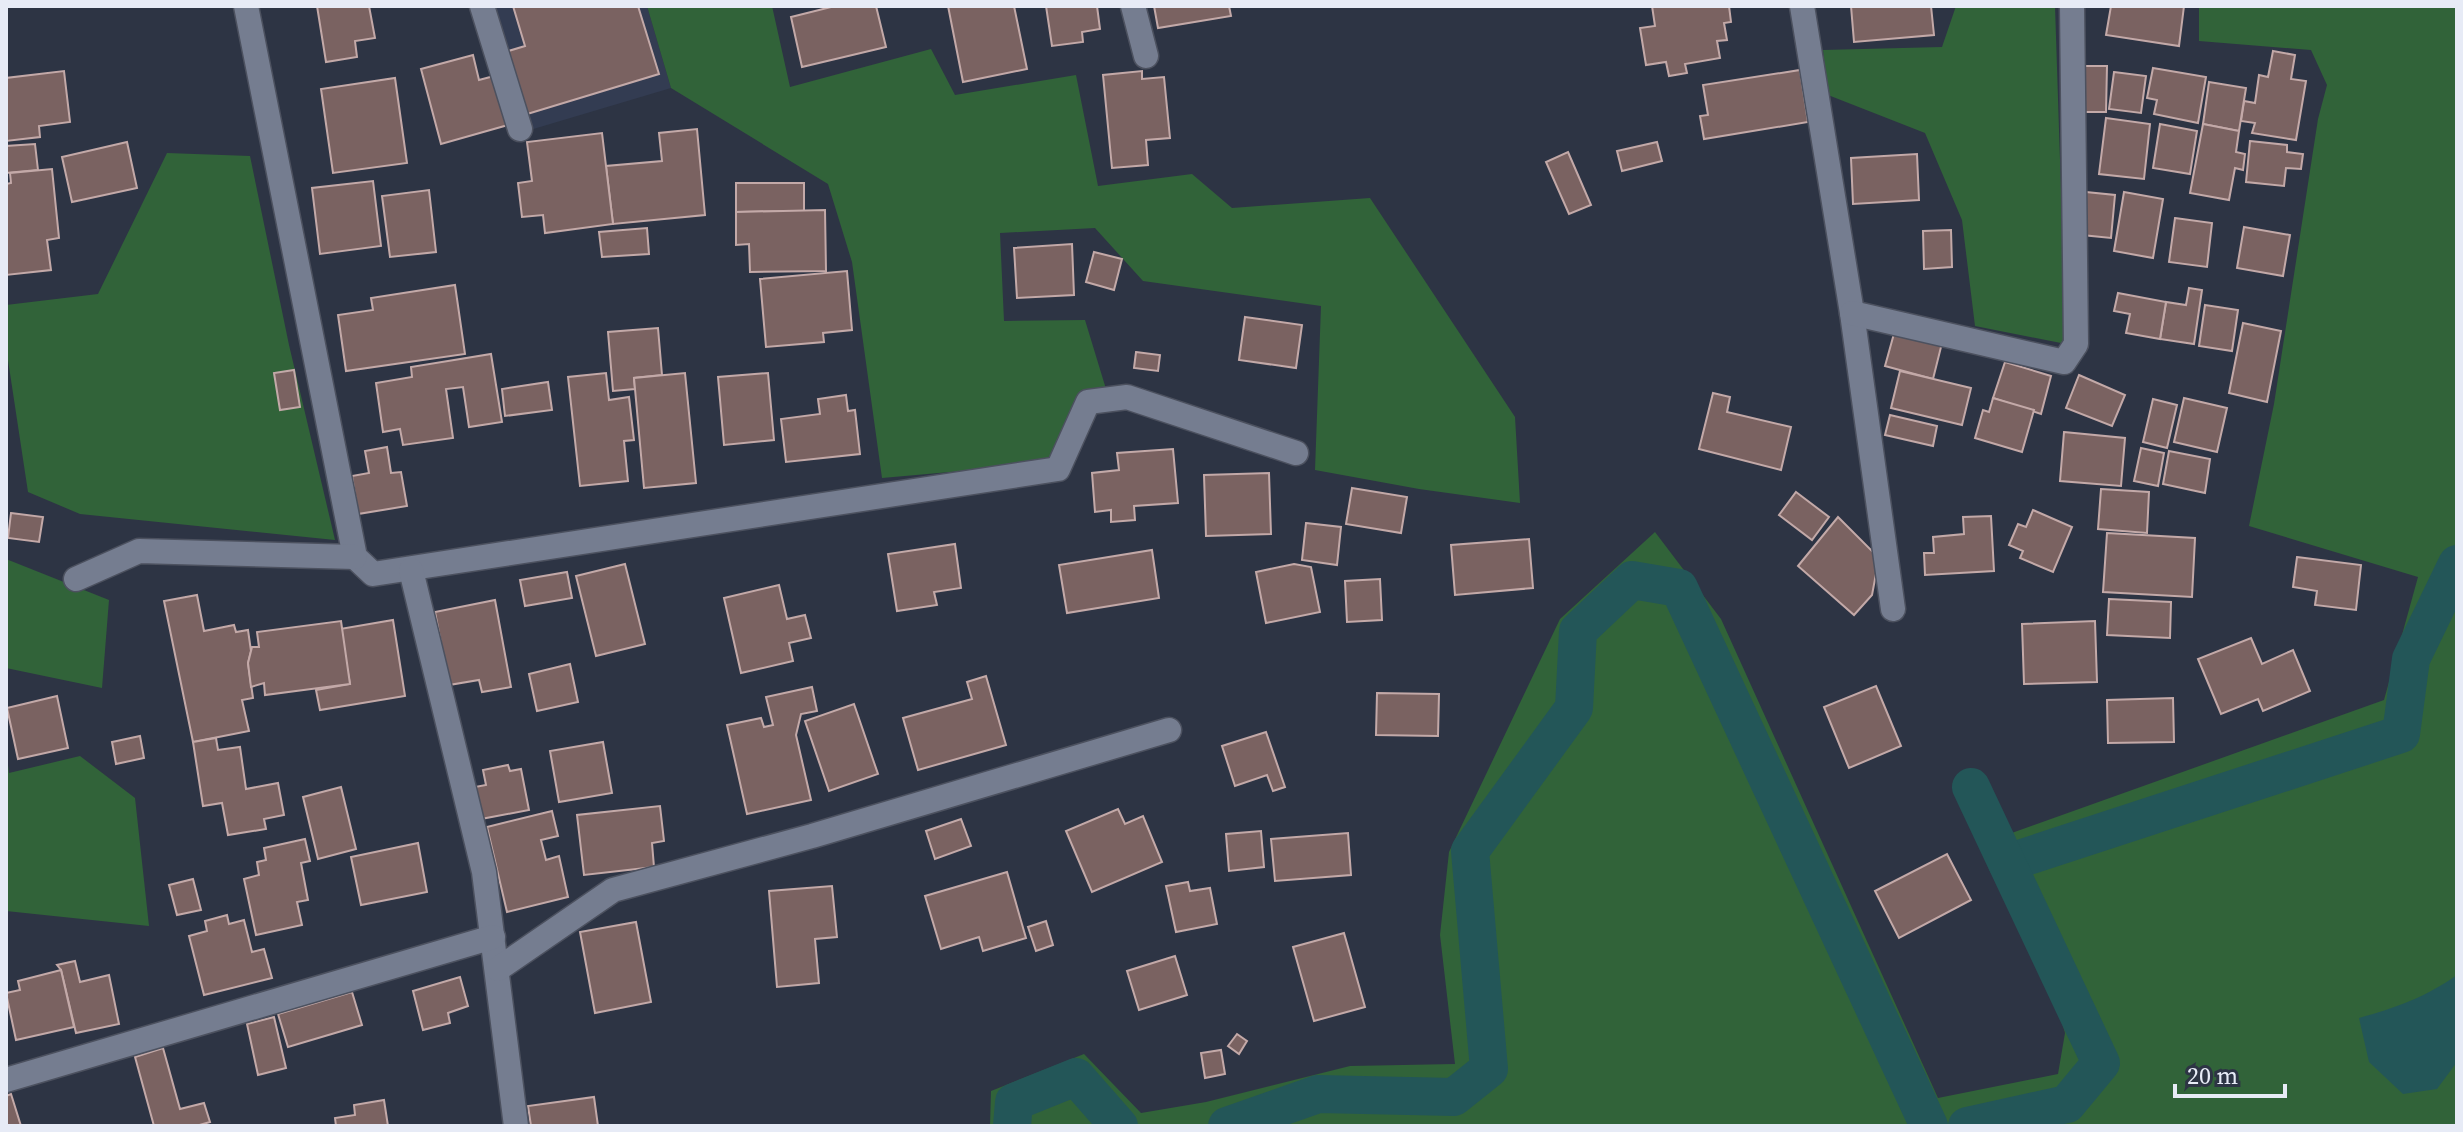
<svg xmlns="http://www.w3.org/2000/svg" width="2463" height="1132" viewBox="0 0 2463 1132" font-family="'Source Serif 4',serif">
<style>
.built{fill:#333c52}
.green{fill:#316339}
.water{fill:#235658}
.lines{fill:none;stroke-linecap:round;stroke-linejoin:round}
.canal{stroke:#235658;stroke-width:38}
.building{fill:#7a6261;stroke:#c3a9a8;stroke-width:2}
.minor-casing{stroke:#4c515f;stroke-width:27}
.minor{stroke:#757d90;stroke-width:24}
</style>
<rect width="100%" height="100%" fill="#2d3444"/>
<path class="built" d="M491 6H647L671 88 530 130Z"/>
<g class="green">
<path d="M647 6H772L790 87 931 49 955 95 1076 75 1098 186 1192 174 1232 208 1370 198 1515 417 1520 503 1419 489 1315 470 1321 306 1143 281 1095 228 1000 233 1004 321 1085 320 1106 389 1073 405 1051 463 882 478 852 262 828 184 671 88Z"/>
<path d="M1956 6H2055L2066 344 1975 326 1962 220 1925 133 1828 95 1823 50 1942 47Z"/>
<path d="M2199 6H2457V1126H990L991 1091 1084 1054 1141 1113 1206 1102 1350 1066 1455 1064 1440 935 1449 852 1560 619 1655 532 1721 619 1938 1098 2058 1074 2065 1033 2009 834 2384 700 2418 577 2249 526 2274 404 2318 119 2327 85 2311 50 2199 41Z"/>
<path d="M167 153 250 156 289 345 335 540 80 514 28 492 6 347V305L98 294Z"/>
<path d="M6 559 109 600 102 688 6 668Z"/>
<path d="M6 749 9 773 80 756 135 798 149 926 6 911Z"/>
</g>
<path class="water" d="M2457 975V1062L2437 1089 2403 1094 2369 1062 2359 1018C2395 1008 2426 997 2457 975Z"/>
<g class="lines">
<g class="canal">
<path d="M2007 863 2401 734 2411 659 2457 564"/>
<path d="M1012 1126 1014 1102 1076 1077 1119 1126"/>
<path d="M1227 1126 1318 1094 1454 1097 1489 1069 1470 851 1574 708 1578 631 1632 580 1679 588 1929 1126"/>
<path d="M1967 1126 2067 1104 2101 1063 1971 787"/>
</g>
</g>
<g class="building">
<path d="M317 6H369L375 38 355 41 357 57 326 62Z"/>
<path d="M513 6H638L659 74 524 115 505 52 525 46Z"/>
<path d="M835 6H876L886 47 802 67 791 17Z"/>
<path d="M948 6H1014L1027 69 963 82Z"/>
<path d="M1046 6H1097L1100 29 1082 32 1083 42 1052 46Z"/>
<path d="M1154 6H1229L1231 16 1158 28Z"/>
<path d="M1652 6H1729L1731 22 1724 23 1727 40 1717 41 1720 58 1685 64 1687 73 1669 76 1666 62 1646 65 1640 28 1655 26Z"/>
<path d="M1851 6H1931L1934 35 1854 42Z"/>
<path d="M2111 6H2184L2179 46 2106 35Z"/>
<path d="M2273 51 2295 55 2291 79 2306 81 2296 140 2252 133 2255 123 2241 121 2244 101 2255 103 2259 75 2268 77Z"/>
<path d="M473 55 479 80 494 76 508 125 441 144 421 69Z"/>
<path d="M2085 66H2107L2106 112H2084Z"/>
<path d="M2153 68 2206 77 2198 123 2154 114 2157 100 2147 98Z"/>
<path d="M1800 70 1808 122 1704 139 1700 116 1708 115 1703 85Z"/>
<path d="M64 71 70 122 39 126 40 137 6 141V78Z"/>
<path d="M1142 71V79L1164 77 1170 138 1146 140 1148 165 1112 168 1103 75Z"/>
<path d="M2114 72 2146 76 2141 113 2109 109Z"/>
<path d="M395 78 407 163 333 173 321 89Z"/>
<path d="M2209 82 2246 88 2239 131 2203 124Z"/>
<path d="M2106 118 2150 124 2144 179 2099 174Z"/>
<path d="M2160 124 2197 131 2190 174 2153 168Z"/>
<path d="M2203 124 2239 131 2236 152 2245 154 2243 170 2235 168 2229 200 2190 193Z"/>
<path d="M697 129 705 215 613 224 606 166 662 161 659 133Z"/>
<path d="M602 133 613 224 545 233 543 215 522 217 518 183 532 181 527 142Z"/>
<path d="M2250 141 2287 145V152L2303 154 2301 169 2286 168 2284 186 2246 182Z"/>
<path d="M127 142 137 188 72 202 62 157Z"/>
<path d="M1657 142 1662 161 1622 171 1617 151Z"/>
<path d="M35 144 38 170 6 173V146Z"/>
<path d="M1568 152 1591 205 1569 214 1546 162Z"/>
<path d="M1917 154 1919 200 1853 204 1851 158Z"/>
<path d="M52 169 59 238 47 240 51 270 6 275V184L11 183 10 173Z"/>
<path d="M373 181 381 246 320 254 312 188Z"/>
<path d="M736 183H804V211L736 212Z"/>
<path d="M429 190 436 252 390 257 382 196Z"/>
<path d="M2086 192 2115 195 2111 238 2082 235Z"/>
<path d="M2124 192 2163 199 2153 258 2114 251Z"/>
<path d="M825 210 826 271 750 272 749 244 736 245V212Z"/>
<path d="M2175 218 2212 223 2207 267 2169 262Z"/>
<path d="M2244 227 2290 235 2283 276 2237 268Z"/>
<path d="M647 228 649 254 602 257 599 232Z"/>
<path d="M1951 230 1952 267 1924 269 1923 231Z"/>
<path d="M1072 244 1074 295 1017 298 1014 248Z"/>
<path d="M1094 252 1122 259 1114 290 1086 282Z"/>
<path d="M847 271 852 330 823 333 824 342 766 347 760 279Z"/>
<path d="M455 285 465 354 346 371 338 315 373 310 371 298Z"/>
<path d="M2189 288 2202 290 2194 344 2160 339 2166 302 2186 305Z"/>
<path d="M2118 293 2166 302 2160 339 2126 333 2130 314 2114 311Z"/>
<path d="M2205 305 2238 310 2232 351 2199 346Z"/>
<path d="M1245 317 1302 325 1296 368 1239 360Z"/>
<path d="M2243 323 2281 331 2267 402 2229 393Z"/>
<path d="M658 328 662 375 634 378 635 389 613 391 608 332Z"/>
<path d="M1895 330 1942 343 1933 379 1885 366Z"/>
<path d="M1136 352 1160 355 1158 371 1134 368Z"/>
<path d="M491 354 502 422 469 427 463 387 446 389 453 438 403 445 400 429 383 432 376 383 412 377 411 367Z"/>
<path d="M2005 362 2051 376 2041 414 1993 398Z"/>
<path d="M294 370 300 407 280 410 274 373Z"/>
<path d="M1900 371 1971 388 1962 425 1891 408Z"/>
<path d="M606 373 609 400 629 397 634 440 624 441 628 481 580 486 568 377Z"/>
<path d="M685 373 696 483 644 488 634 378Z"/>
<path d="M768 373 774 440 724 445 718 377Z"/>
<path d="M2079 375 2125 395 2112 426 2066 408Z"/>
<path d="M548 382 552 410 505 416 502 389Z"/>
<path d="M1713 393 1730 397 1727 412 1791 427 1781 470 1699 449Z"/>
<path d="M846 395 848 411 855 410 860 454 786 462 781 419 820 414 818 399Z"/>
<path d="M1993 398 2034 410 2022 452 1975 438 1983 410 1989 412Z"/>
<path d="M2184 398 2227 408 2217 452 2174 442Z"/>
<path d="M2153 399 2177 405 2167 448 2143 442Z"/>
<path d="M1890 415 1937 426 1933 446 1885 435Z"/>
<path d="M2064 432 2125 438 2121 486 2060 481Z"/>
<path d="M387 447 391 473 401 472 407 506 358 514 352 476 369 473 365 451Z"/>
<path d="M2141 448 2164 453 2158 486 2134 481Z"/>
<path d="M1173 449 1178 503 1134 506 1135 520 1111 522V510L1095 512 1092 473 1119 470 1117 453Z"/>
<path d="M2169 451 2210 459 2205 493 2163 484Z"/>
<path d="M1269 473 1271 534 1206 536 1204 475Z"/>
<path d="M1352 488 1407 497 1401 533 1346 524Z"/>
<path d="M2101 489 2149 492 2147 533 2098 529Z"/>
<path d="M1796 492 1829 517 1812 540 1779 515Z"/>
<path d="M2033 510 2072 527 2053 572 2020 558 2023 551 2009 545 2018 524 2026 527Z"/>
<path d="M11 513 43 517 39 542 8 538Z"/>
<path d="M1991 516 1994 571 1925 575 1924 553H1934L1933 537 1964 534 1963 517Z"/>
<path d="M1838 517 1879 558 1872 595 1854 615 1798 566Z"/>
<path d="M1306 523 1341 527 1337 565 1302 560Z"/>
<path d="M2107 533 2195 538 2192 597 2103 592Z"/>
<path d="M1529 539 1533 588 1455 595 1451 545Z"/>
<path d="M955 544 961 588 934 592 937 605 897 611 888 554Z"/>
<path d="M1152 550 1159 598 1067 613 1059 565Z"/>
<path d="M2297 557 2361 565 2356 610 2315 605 2317 591 2293 587Z"/>
<path d="M625 564 645 644 596 656 576 576Z"/>
<path d="M1294 564 1311 567 1320 612 1266 623 1256 572Z"/>
<path d="M567 572 572 598 525 606 520 580Z"/>
<path d="M1380 579 1382 620 1347 622 1345 581Z"/>
<path d="M779 585 787 619 805 615 811 638 789 643 793 661 741 673 724 598Z"/>
<path d="M197 595 204 631 234 625 236 632 248 630 251 651 248 663 253 698 242 700 249 731 193 742 164 601Z"/>
<path d="M2109 599 2171 602 2170 638 2107 635Z"/>
<path d="M495 600 511 687 482 692 479 680 449 685 435 612Z"/>
<path d="M393 620 405 696 320 710 316 690 350 684 340 629Z"/>
<path d="M341 621 350 684 265 695 264 683 251 687 248 663 252 647H259L257 632Z"/>
<path d="M2095 621 2097 682 2024 684 2022 624Z"/>
<path d="M2251 638 2262 664 2293 650 2310 691 2263 711 2258 699 2221 714 2198 659Z"/>
<path d="M570 664 578 702 537 711 529 674Z"/>
<path d="M986 676 1006 745 918 770 903 718 972 699 967 682Z"/>
<path d="M1876 686 1901 746 1849 768 1824 707Z"/>
<path d="M812 687 817 711 801 714 796 735 811 800 747 814 727 725 761 718 764 727 773 725 766 697Z"/>
<path d="M1377 693 1439 694 1438 736 1376 735Z"/>
<path d="M57 696 68 748 18 759 7 708Z"/>
<path d="M2173 698 2174 742 2108 743 2107 700Z"/>
<path d="M854 704 878 774 829 791 805 721Z"/>
<path d="M1266 732 1285 787 1273 791 1267 775 1235 786 1222 746Z"/>
<path d="M140 736 144 758 116 764 112 742Z"/>
<path d="M216 738 218 750 240 747 246 789 278 783 284 815 264 819 266 829 228 835 222 803 203 806 193 742Z"/>
<path d="M603 742 612 793 559 802 550 751Z"/>
<path d="M508 765 510 771 521 769 529 810 481 819 475 787 486 785 483 770Z"/>
<path d="M341 787 356 849 318 859 303 797Z"/>
<path d="M660 806 664 841 652 843 654 867 584 875 577 815Z"/>
<path d="M1118 809 1125 824 1143 816 1162 862 1092 892 1066 831Z"/>
<path d="M552 811 558 836 541 840 546 860 559 856 568 897 507 912 487 827Z"/>
<path d="M961 819 971 846 935 859 926 831Z"/>
<path d="M1261 831 1264 867 1229 871 1226 834Z"/>
<path d="M1348 833 1351 875 1275 881 1271 839Z"/>
<path d="M305 839 310 861 301 863 308 900 297 902 302 925 256 935 244 879 259 875 257 862 266 860 264 848Z"/>
<path d="M418 843 427 892 361 905 351 857Z"/>
<path d="M1947 854 1971 900 1899 938 1875 891Z"/>
<path d="M1007 872 1026 938 983 951 979 937 941 949 925 896Z"/>
<path d="M193 879 201 910 177 915 169 885Z"/>
<path d="M1188 882 1190 891 1210 888 1217 924 1176 932 1166 886Z"/>
<path d="M832 886 837 937 815 939 819 983 777 987 769 891Z"/>
<path d="M227 915 229 924 244 920 252 952 264 949 272 978 204 995 189 936 207 931 205 921Z"/>
<path d="M1046 921 1053 945 1036 951 1028 927Z"/>
<path d="M636 922 651 1002 595 1013 580 932Z"/>
<path d="M1344 933 1365 1007 1314 1021 1293 947Z"/>
<path d="M1175 956 1187 995 1139 1010 1127 971Z"/>
<path d="M75 961 80 982 109 975 119 1024 76 1033 61 970 57 965Z"/>
<path d="M61 970 74 1027 16 1040 6 993 20 990 18 981Z"/>
<path d="M460 977 468 1006 448 1013 450 1023 423 1030 413 991Z"/>
<path d="M352 992 362 1025 288 1047 278 1014Z"/>
<path d="M274 1017 286 1068 258 1075 247 1024Z"/>
<path d="M1237 1034 1247 1041 1239 1054 1228 1046Z"/>
<path d="M163 1048 180 1109 204 1103 210 1122 196 1126H154L135 1057Z"/>
<path d="M1221 1050 1225 1074 1205 1078 1201 1053Z"/>
<path d="M11 1094 21 1126H6V1096Z"/>
<path d="M594 1097 598 1126H531L528 1106Z"/>
<path d="M384 1100 388 1126H336L335 1118 355 1115 354 1105Z"/>
</g>
<g class="lines">
<defs>
<g id="minor">
<path d="M246 6 355 557 373 574 1058 469 1088 402 1127 397 1296 453"/>
<path d="M482 6 520 129"/>
<path d="M1133 6 1146 56"/>
<path d="M1802 6 1852 313 1893 609"/>
<path d="M1852 313 2064 362 2076 344 2072 6"/>
<path d="M411 570 484 872 516 1126"/>
<path d="M76 579 139 551 355 557"/>
<path d="M498 969 613 890 812 836 1169 730"/>
<path d="M6 1080 493 937"/>
</g>
</defs>
<use href="#minor" class="minor-casing"/>
<use href="#minor" class="minor"/>
</g>
<rect width="2463" height="1132" fill="none" stroke="#e7ebf6" stroke-width="16"/>
<path d="M2175 1084v12h110v-12" fill="none" stroke="#e7ebf6" stroke-width="4"/>
<text x="2187" y="1084" font-size="24" fill="#e7ebf6" stroke="#2d3444" stroke-width="6" paint-order="stroke">20 m</text>
</svg>
